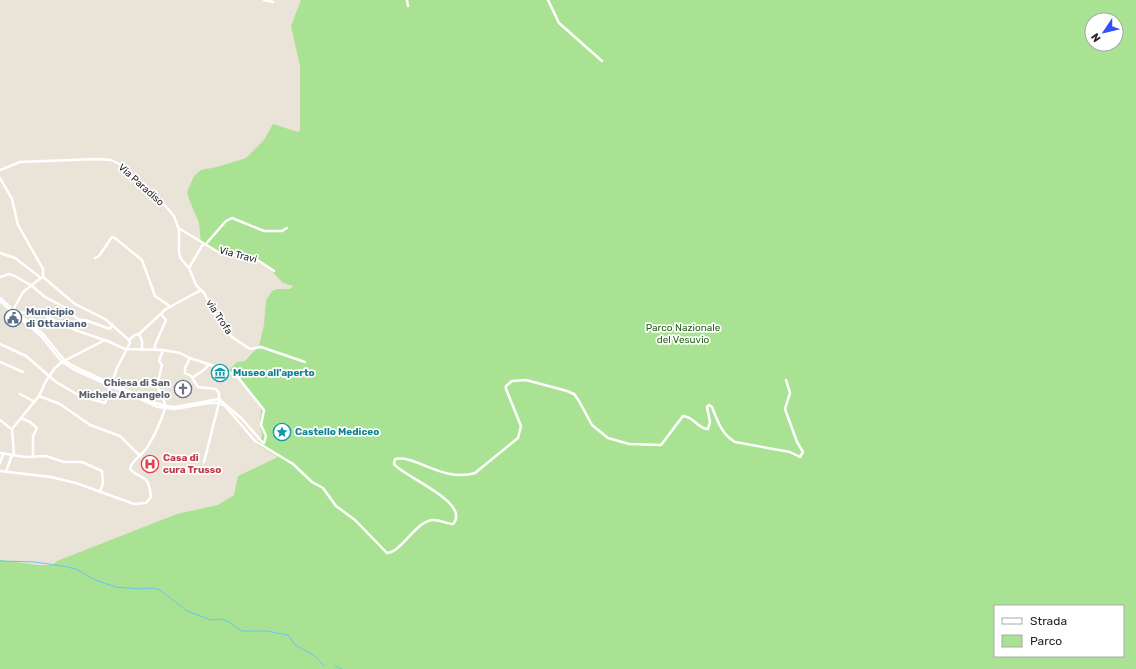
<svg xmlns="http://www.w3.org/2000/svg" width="1136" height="669" viewBox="0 0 1136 669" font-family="Rubik,sans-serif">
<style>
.green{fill:#aae293;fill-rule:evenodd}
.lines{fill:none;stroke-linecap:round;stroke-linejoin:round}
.stream{stroke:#69c5ef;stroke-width:1}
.minor{stroke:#fff;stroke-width:2.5}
.labels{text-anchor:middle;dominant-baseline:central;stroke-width:3.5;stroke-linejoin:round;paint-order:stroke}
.street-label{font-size:10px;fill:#272727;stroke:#fff}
.service-label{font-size:10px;font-weight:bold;fill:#4e5e75;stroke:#fff;text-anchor:start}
.park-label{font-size:10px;fill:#246318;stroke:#fff}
.culture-label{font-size:10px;font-weight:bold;fill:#0d838f;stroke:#fff;text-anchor:start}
.worship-label{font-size:10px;font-weight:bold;fill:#5b616d;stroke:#fff;text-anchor:end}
.health-label{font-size:10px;font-weight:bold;fill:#be3a42;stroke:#fff;text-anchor:start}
</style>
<rect width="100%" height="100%" fill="#eae3d8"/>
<path class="green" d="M301 0H1136V669H0V560L37 565H53L57 561 177 514 218 505 234 495 238 476 278 457 257 444C266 432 260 435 260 424 260 418 261 413 261 408L237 377 226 373 237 362 245 361 259 346 264 325 266 300 272 291 277 289H290L293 286 283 283 268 267 254 258 221 254 201 244 199 223 189 199 187 192 194 176 201 170 217 167 246 158 264 140 273 124 298 132 300 130V66L291 26ZM1092 20H1116V44H1092ZM995 606H1123V656H995Z"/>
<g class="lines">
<g class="stream">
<path d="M0 561 35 562 62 566 76 569 95 580 116 587 140 589 153 588 160 590 187 611 211 620 220 619 227 621 242 631H267L288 635 295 645 315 656 324 666"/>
<path d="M335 666 342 669"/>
</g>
<g class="minor">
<path d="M264 0 273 2"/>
<path d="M407 0 408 6"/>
<path d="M548 0 559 23 602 61"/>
<path d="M0 170 20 162 97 159 111 160 119 164 162 202 174 216 179 230V253L181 259 189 268 196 285 204 293 219 321 232 337 250 349 261 347 305 362"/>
<path d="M0 178 12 199 18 225 43 269V277"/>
<path d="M180 229 218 252 256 259 274 271"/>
<path d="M205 245 226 221 232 218 264 231H282L287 228"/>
<path d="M0 253 15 258 41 278"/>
<path d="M95 258 99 256 112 237 115 238 142 260 155 296 171 307"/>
<path d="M189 268 203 244"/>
<path d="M0 277 9 274 15 276 32 286 45 297 64 307 79 320H85L110 329 112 324"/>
<path d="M43 277 75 304 105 319 129 340"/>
<path d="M0 298 10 307"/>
<path d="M0 301 41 336 62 362 75 370 158 407 175 409 209 403H219L225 406 255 441 293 464 312 482 323 488 336 506 355 520 387 553C402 552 414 523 432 520 439 519 446 524 453 524 472 503 404 477 394 464L395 459C414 454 444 483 475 473L518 438 521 426 506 389V386L512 381 526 380 567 391 574 394 579 401 592 425 608 438 629 444 661 445 683 416C693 416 698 429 708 429L710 422 707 407 709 405 712 407C717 420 722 435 735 442L790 452 800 457 803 452 797 442 785 409 790 393 786 380"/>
<path d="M13 310 23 292 41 278"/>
<path d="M15 311 43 334 65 361 77 368 152 402 166 406 175 407 219 399 242 419 263 443"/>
<path d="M15 312 42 314 75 330 104 340"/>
<path d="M139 334 142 341V350"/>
<path d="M129 340 135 335 139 334 166 309 201 290"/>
<path d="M0 344 26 356 56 382 80 396 105 403 117 368 130 343 129 340"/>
<path d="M155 350V345L166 320 161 314"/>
<path d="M190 358 185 368V373L191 376 198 387 216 389 219 393V403L204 462"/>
<path d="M0 362 23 372"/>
<path d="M192 378 205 369 209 364"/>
<path d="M20 394 35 402"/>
<path d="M39 396 60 404 90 425 120 436 140 456"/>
<path d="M21 418 30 422 37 428 33 436V457"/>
<path d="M0 420 10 428"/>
<path d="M0 453 25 457 46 456 64 462H82L102 471 103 483 100 492"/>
<path d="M14 454 12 429 39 396 46 381 55 368 62 362 105 340 125 349 163 350 180 353 190 358 220 368 237 376 264 410 261 425 266 436 264 443"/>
<path d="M0 463 3 454"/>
<path d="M0 471 51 477 76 483 134 504 146 503 151 497C148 470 141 482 130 469 131 461 141 456 146 449 155 436 161 421 166 406L157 386 162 365 159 361 163 350"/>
<path d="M6 472 12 455"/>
</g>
</g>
<defs>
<symbol id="civic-ring" viewBox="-11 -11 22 22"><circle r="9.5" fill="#fff" stroke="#5c6f8a" stroke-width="1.5"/><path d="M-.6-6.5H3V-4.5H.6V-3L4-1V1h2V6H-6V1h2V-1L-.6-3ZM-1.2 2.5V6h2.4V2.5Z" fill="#5c6f8a"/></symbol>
<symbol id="museum-ring" viewBox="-11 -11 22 22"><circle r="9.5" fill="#fff" stroke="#0f9aa8" stroke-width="1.5"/><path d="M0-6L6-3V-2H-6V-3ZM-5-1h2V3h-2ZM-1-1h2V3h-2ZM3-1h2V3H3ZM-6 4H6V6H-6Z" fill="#0f9aa8"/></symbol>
<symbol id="church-ring" viewBox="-11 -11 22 22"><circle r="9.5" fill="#fff" stroke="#6b7280" stroke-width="1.5"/><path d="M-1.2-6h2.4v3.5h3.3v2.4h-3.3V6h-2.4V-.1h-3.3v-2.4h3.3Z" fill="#6b7280"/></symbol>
<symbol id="sight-ring" viewBox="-11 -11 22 22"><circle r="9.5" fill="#fff" stroke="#0f9aa8" stroke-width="1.5"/><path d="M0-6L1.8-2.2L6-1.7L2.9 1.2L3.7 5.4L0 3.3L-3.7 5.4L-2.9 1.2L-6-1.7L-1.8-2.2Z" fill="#0f9aa8"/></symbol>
<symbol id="hospital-ring" viewBox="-11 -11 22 22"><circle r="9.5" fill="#fff" stroke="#e0444e" stroke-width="1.5"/><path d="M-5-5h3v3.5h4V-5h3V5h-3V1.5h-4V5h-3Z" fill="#e0444e"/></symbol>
</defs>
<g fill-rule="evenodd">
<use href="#civic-ring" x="3" y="308" width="20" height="20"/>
<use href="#museum-ring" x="210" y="363" width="20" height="20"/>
<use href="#church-ring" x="173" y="379" width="20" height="20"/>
<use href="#sight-ring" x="272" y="422" width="20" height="20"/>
<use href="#hospital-ring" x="140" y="454" width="20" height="20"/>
</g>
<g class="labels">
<g class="street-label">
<text transform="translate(141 185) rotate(42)">Via Paradiso</text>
<text transform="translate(238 255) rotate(15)">Via Travi</text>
<text transform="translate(219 317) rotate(57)">via Trofa</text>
</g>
<g class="service-label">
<text x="26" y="312">Municipio<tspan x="26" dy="12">di Ottaviano</tspan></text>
</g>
<g class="park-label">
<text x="683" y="328">Parco Nazionale<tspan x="683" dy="12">del Vesuvio</tspan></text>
</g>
<g class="culture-label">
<text x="233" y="373">Museo all'aperto</text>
<text x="295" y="432">Castello Mediceo</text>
</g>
<g class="worship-label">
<text x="170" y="383">Chiesa di San<tspan x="170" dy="12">Michele Arcangelo</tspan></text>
</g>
<g class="health-label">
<text x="163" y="458">Casa di<tspan x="163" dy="12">cura Trusso</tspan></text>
</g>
</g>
<rect x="994" y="605" width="130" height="52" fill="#ffffff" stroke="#a9a9a9"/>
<rect x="1002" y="618" width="20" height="6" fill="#ffffff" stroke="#a9a9a9"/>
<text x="1030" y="625" font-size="12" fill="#272727">Strada</text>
<rect x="1002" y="635" width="20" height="12" fill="#aae293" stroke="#a9a9a9"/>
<text x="1030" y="645" font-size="12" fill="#272727">Parco</text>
<g transform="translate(1104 32) rotate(235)"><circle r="19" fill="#ffffff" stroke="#a9a9a9"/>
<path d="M0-3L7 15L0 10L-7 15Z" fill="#3450fb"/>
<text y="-6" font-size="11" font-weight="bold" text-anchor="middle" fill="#272727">N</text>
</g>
</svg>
